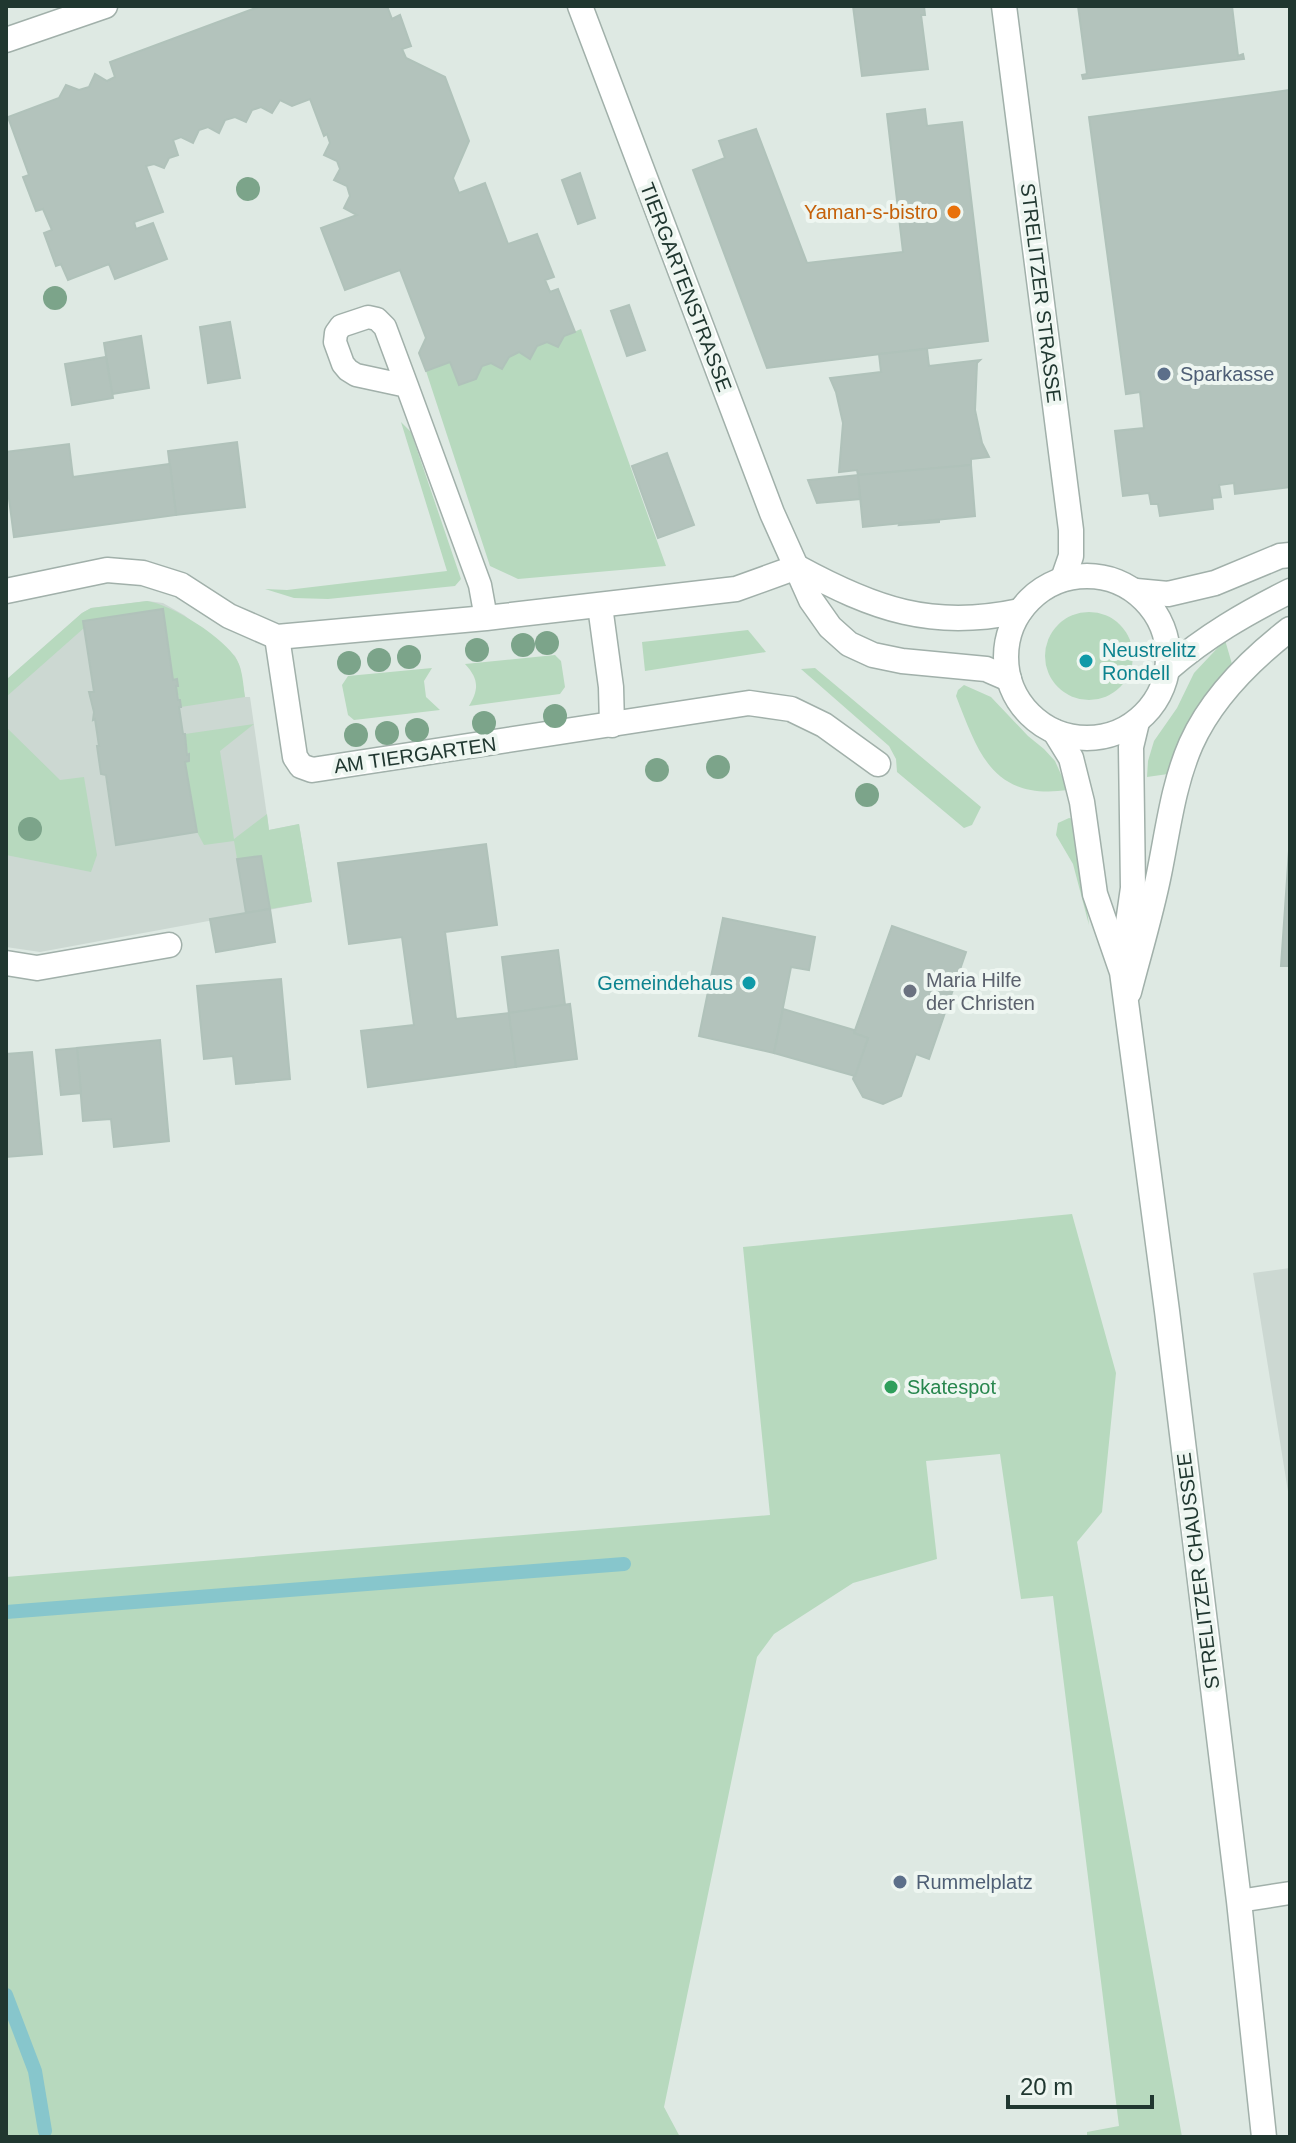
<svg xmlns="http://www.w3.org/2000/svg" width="1296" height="2143" viewBox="0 0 1296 2143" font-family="Helvetica,sans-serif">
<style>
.built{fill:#ccd8d2}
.green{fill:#b7d9be}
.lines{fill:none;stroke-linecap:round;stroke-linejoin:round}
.stream{stroke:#87c6cc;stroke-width:14}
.building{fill:#b3c3bc;stroke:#b0c2ba;stroke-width:2}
.service-casing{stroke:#a1b0aa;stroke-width:25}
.minor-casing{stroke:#a1b0aa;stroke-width:27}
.service{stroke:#fff;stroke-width:22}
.minor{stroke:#fff;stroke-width:24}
.tree{fill:#7ca48a}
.food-dot{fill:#e8710a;stroke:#eef6f1;stroke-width:3}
.service-dot{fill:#5c6f8a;stroke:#eef6f1;stroke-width:3}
.culture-dot{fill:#0f9aa8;stroke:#eef6f1;stroke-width:3}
.worship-dot{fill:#6b7280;stroke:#eef6f1;stroke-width:3}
.leisure-dot{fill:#2e9e5b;stroke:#eef6f1;stroke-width:3}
.labels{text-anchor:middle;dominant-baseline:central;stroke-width:8;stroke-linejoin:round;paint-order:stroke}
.food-label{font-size:20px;fill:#c56008;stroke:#eef6f1;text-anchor:end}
.street-label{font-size:20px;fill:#203730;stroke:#eef6f1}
.service-label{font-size:20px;fill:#4e5e75;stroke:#eef6f1;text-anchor:start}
.culture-label{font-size:20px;fill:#0d838f;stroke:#eef6f1;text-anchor:start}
.worship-label{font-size:20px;fill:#5b616d;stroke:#eef6f1;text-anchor:start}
.leisure-label{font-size:20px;fill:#27864d;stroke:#eef6f1;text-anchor:start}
</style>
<rect width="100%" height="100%" fill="#dee9e3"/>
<g class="built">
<path d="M147 601 163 603 184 615 235 656 240 667 245 697H250L269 830 299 824 312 902 40 952 6 947V680L82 613 91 608Z"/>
<path d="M1290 1268V1504L1253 1273Z"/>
</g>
<g class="green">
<path d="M581 329 666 566 518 579 490 566 426 371 450 362 459 385 476 379 482 366 491 363 502 369 509 357 519 352 530 358 537 346 547 342 558 347 564 336Z"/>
<path d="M401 422 411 432 461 579 455 586 328 599 294 598 265 589 287 590 447 571Z"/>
<path d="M147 601C171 604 225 638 237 660 243 671 243 685 245 697L181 707 176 686 177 680H173L163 609 83 621 84 628 6 697V680L82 613 91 608Z"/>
<circle cx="1089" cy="656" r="44"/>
<path d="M748 630 766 652 645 671 642 642Z"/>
<path d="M1225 640 1232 664C1200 699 1183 729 1168 774L1147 777 1148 761 1154 741 1177 708 1194 673Z"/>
<path d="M555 655 561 661 565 687 560 694 469 706C479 689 479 679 465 664Z"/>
<path d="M432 668 424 681 426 697 440 710 354 720 348 715 342 685 348 676Z"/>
<path d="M815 668 981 807 972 825 964 828 897 772 896 759 889 746 801 669Z"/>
<path d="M964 685 991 697 1028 736 1044 749 1055 761 1068 790C993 800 979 755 956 696L958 690Z"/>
<path d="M254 724 220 751 234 839 267 814 269 830 299 824 312 902 270 909 261 856 237 859 234 841 204 845 197 832 185 762 188 755 185 734Z"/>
<path d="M6 727 60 780 84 777 97 855 91 872 6 855Z"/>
<path d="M1069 818 1075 819 1089 925 1073 864 1056 835 1058 823Z"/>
<path d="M1072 1214 1116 1373 1102 1512 1077 1542 1182 2137H1087V2132L1119 2126 1053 1596 1021 1599 1000 1454 926 1461 937 1559 853 1583 774 1634 757 1657 664 2107 680 2137H6V1577L770 1515 743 1247Z"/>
</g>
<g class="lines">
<g class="stream">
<path d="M6 1612 624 1564"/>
<path d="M6 1995 35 2071 45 2131"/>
</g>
</g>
<g class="building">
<path d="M261 6H387L392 19 400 15 411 46 402 49 406 58 445 77 469 141 453 178 459 193 485 183 508 244 537 234 554 277 545 280 550 292 558 289 575 332 564 336 558 347 547 342 537 346 530 359 519 352 509 357 502 369 491 363 482 366 476 379 459 385 450 362 426 371 419 353 426 338 400 270 345 290 321 228 357 215 344 208 350 196 347 186 334 180 340 169 337 161 324 155 330 143 327 134 324 136 310 99 292 106 280 100 272 113 261 107 252 110 246 122 235 117 225 120 219 133 208 127 199 130 193 143 181 137 173 140 178 155 169 158 164 168 154 164 146 166 163 212 134 222 136 229 153 223 167 259 115 279 109 264 68 280 61 264 56 266 44 233 52 230 43 209 36 211 23 177 29 175 8 117 59 98 66 85 79 90 89 87 95 74 107 81 115 77 110 62Z"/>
<path d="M853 6H924L925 15H921L928 69 862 76Z"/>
<path d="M1078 6H1232L1238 56 1243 54 1244 59 1083 79 1082 75 1087 74Z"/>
<path d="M1290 90V487L1235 494 1234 483 1219 485 1221 497 1212 498 1213 509 1160 516 1158 504H1151L1149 493 1123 496 1115 431 1144 428 1140 392 1126 394 1089 117Z"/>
<path d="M925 109 927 126 962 122 988 341 767 368 693 170 725 158 719 141 756 129 807 263 903 252 887 114Z"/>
<path d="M580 173 595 218 578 224 562 180Z"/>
<path d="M629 305 645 350 627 356 611 311Z"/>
<path d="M230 322 240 378 208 383 200 327Z"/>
<path d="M141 336 149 388 112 394 104 343Z"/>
<path d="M927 349 929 366 980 360 977 363 975 410 982 443 989 457 971 459V465L858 475 857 470 839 472 843 423 836 392 830 378 881 372 879 354Z"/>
<path d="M106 357 113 398 72 405 65 364Z"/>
<path d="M237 442 245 507 176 515 168 451Z"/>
<path d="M69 444 73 477 170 464 176 515 14 537 6 476V452Z"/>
<path d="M667 453 694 525 658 538 632 466Z"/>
<path d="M971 465 975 516 863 527 858 475Z"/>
<path d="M858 475 860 499 817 503 808 480Z"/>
<path d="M939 520V522L899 525 900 523Z"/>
<path d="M163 609 173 680 177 679 178 686H176L178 700H180L181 707H179L183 734H185L187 755 189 754V761L185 762 197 832 116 845 106 775 101 774 97 746H99L95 719 93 720 94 712 89 692H94L83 621Z"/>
<path d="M1290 836V966H1281Z"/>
<path d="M486 844 497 925 445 932 456 1019 509 1013 516 1067 368 1087 361 1031 414 1025 402 937 349 944 338 863Z"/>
<path d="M261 856 270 909 246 913 237 859Z"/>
<path d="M270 909 275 942 216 952 210 919Z"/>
<path d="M723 918 815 937 809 970 791 967 774 1053 699 1036Z"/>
<path d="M892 926 966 952 929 1059 916 1054 901 1096 883 1104 863 1097 853 1079 868 1038 854 1033Z"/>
<path d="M558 950 565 1005 509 1013 502 957Z"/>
<path d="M281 979 290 1079 236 1084 233 1056 204 1059 197 986Z"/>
<path d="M570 1004 577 1059 516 1067 509 1013Z"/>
<path d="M783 1009 854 1030V1033L868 1038 855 1076 774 1053Z"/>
<path d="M160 1040 169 1141 114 1147 111 1119 83 1121 77 1048Z"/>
<path d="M77 1048 81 1093 61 1095 56 1050Z"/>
<path d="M32 1052 42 1154 6 1157V1054Z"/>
</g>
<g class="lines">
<defs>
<g id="service">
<path d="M407 386 356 375 348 370 343 364 335 342 336 333 341 326 368 317 377 319 385 327 407 386 480 585 486 618"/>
<path d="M1239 1901 1290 1893"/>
</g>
<g id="minor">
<path d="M580 6 772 513 811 600 830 627 849 644 873 655 902 661 986 669 1009 679"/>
<path d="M1004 6 1071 530V556L1063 579"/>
<path d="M6 40 105 6"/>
<path d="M797 567C874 609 932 630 1020 611"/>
<circle cx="1087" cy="657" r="81"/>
<path d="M6 591 107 570 143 573 181 585 229 616 277 637 486 618 736 589 797 567"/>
<path d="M1136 591 1168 594 1215 583 1280 556 1290 555"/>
<path d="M600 606 611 687 612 725"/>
<path d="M277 637 295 757 301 766 312 770 749 703 791 709 824 725 878 764"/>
<path d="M1168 669C1206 636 1246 613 1290 591"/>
<path d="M1055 732 1071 758 1082 802 1095 894 1122 972 1167 1311 1239 1901 1264 2137"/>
<path d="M6 963 37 968 169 945"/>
<path d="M1122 965 1133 888 1131 747 1137 722"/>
<path d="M1129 992C1139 953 1151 914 1159 874 1168 830 1173 785 1191 744 1212 697 1250 660 1290 629"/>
</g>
</defs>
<use href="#service" class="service-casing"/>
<use href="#minor" class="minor-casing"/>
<use href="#service" class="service"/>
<use href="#minor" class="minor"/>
</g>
<g class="tree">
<circle cx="248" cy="189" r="12"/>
<circle cx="55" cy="298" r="12"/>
<circle cx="547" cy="643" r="12"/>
<circle cx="523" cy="645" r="12"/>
<circle cx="477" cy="650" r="12"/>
<circle cx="409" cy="657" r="12"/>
<circle cx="379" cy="660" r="12"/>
<circle cx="349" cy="663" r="12"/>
<circle cx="555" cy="716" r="12"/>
<circle cx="484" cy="723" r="12"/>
<circle cx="417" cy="730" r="12"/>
<circle cx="387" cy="733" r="12"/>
<circle cx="356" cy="735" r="12"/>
<circle cx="718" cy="767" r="12"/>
<circle cx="657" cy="770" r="12"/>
<circle cx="867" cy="795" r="12"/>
<circle cx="30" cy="829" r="12"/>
</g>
<circle class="food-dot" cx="954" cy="212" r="8"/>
<g class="service-dot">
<circle cx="1164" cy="374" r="8"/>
<circle cx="900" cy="1882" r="8"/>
</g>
<g class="culture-dot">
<circle cx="1086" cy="661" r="8"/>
<circle cx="749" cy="983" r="8"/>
</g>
<circle class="worship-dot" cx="910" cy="991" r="8"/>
<circle class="leisure-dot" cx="891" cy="1387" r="8"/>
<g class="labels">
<g class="food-label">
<text x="938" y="212">Yaman-s-bistro</text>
</g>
<g class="street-label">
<text transform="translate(686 287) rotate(69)">TIERGARTENSTRASSE</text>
<text transform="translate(1041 293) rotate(83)">STRELITZER STRASSE</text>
<text transform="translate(415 755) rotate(-8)">AM TIERGARTEN</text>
<text transform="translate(1198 1571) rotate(-97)">STRELITZER CHAUSSEE</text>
</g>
<g class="service-label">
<text x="1180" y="374">Sparkasse</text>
<text x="916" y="1882">Rummelplatz</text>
</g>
<g class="culture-label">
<text x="1102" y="650">Neustrelitz<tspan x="1102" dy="23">Rondell</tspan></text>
<text x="733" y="983" text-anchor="end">Gemeindehaus</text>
</g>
<g class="worship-label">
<text x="926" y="980">Maria Hilfe<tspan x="926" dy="23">der Christen</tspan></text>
</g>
<g class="leisure-label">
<text x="907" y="1387">Skatespot</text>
</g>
</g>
<rect width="1296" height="2143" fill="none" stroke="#203730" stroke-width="16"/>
<path d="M1008 2095v12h144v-12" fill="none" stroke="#203730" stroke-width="4"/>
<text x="1020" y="2095" font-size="24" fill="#203730" stroke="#eef6f1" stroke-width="6" paint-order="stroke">20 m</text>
</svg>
